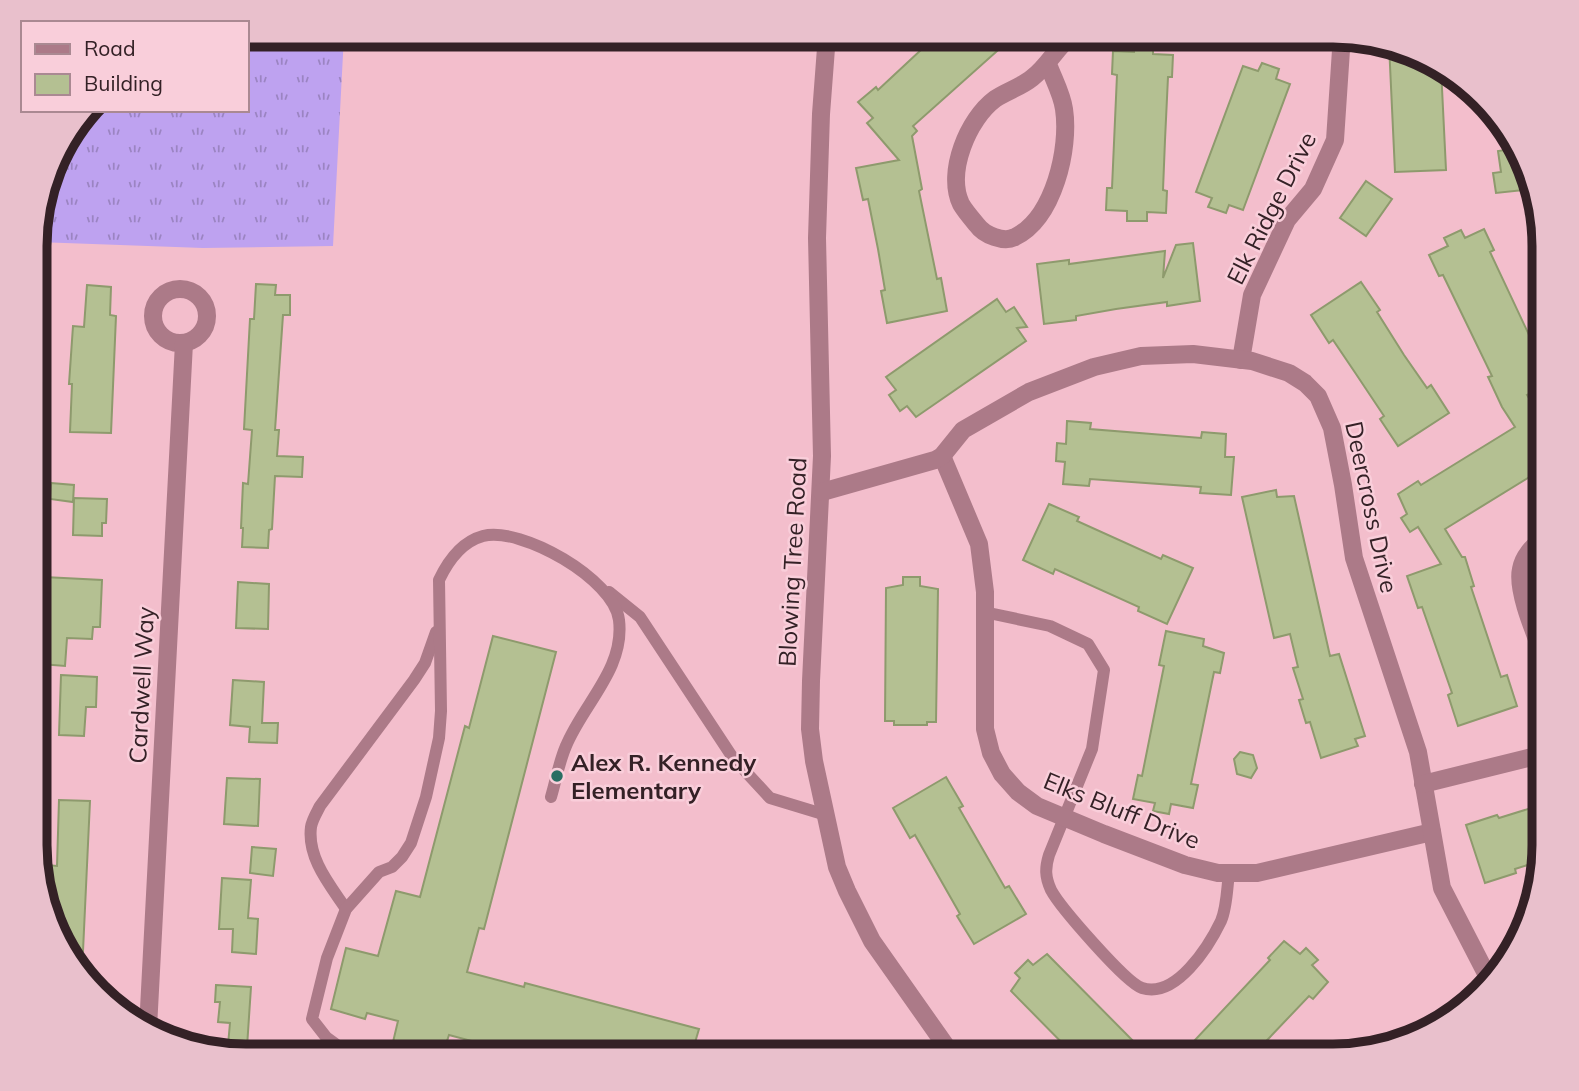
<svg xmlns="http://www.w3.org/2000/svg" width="1579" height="1091" viewBox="0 0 1579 1091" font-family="Mulish,sans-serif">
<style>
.grass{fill:url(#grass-tufts)}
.building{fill:#b4c092;stroke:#8e9a6d;stroke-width:2}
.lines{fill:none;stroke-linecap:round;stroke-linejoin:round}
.lane{stroke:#ac7a88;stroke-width:12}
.street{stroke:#ac7a88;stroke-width:18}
.poi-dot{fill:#296e63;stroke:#f9ceda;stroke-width:2.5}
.labels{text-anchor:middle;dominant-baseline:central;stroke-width:5;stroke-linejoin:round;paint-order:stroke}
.street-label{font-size:24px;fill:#342126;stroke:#f9ceda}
.poi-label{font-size:24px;font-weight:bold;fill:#342126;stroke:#f9ceda;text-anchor:start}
.rim{fill:none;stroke:#342126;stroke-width:9}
</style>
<defs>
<pattern id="grass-tufts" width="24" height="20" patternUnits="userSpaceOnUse" patternTransform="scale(1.75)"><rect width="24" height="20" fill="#bea2f0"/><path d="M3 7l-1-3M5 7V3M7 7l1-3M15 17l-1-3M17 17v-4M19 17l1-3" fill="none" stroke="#9b84c2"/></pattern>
</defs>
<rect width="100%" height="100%" fill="#f3becc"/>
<path class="grass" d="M247 35H344L333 246 203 248 37 242V219L57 153 90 110H247Z"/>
<g class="building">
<path d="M937 35H1015L913 126 917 131 912 136 922 189 919 191 937 279 941 278 947 311 887 323 881 291 885 290 878 249 868 199 863 200 856 168 899 160 867 123 873 118 858 102 876 87 878 90Z"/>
<path d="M1134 43 1153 44V54L1173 55 1172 77H1168L1165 140 1163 190 1167 191 1166 213 1147 212V221H1127V211L1106 210 1107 188H1112L1117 75 1112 74 1113 51 1134 52Z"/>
<path d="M1389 44 1401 46 1441 68 1446 170 1395 172Z"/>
<path d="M1262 63 1279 69 1276 79 1290 84 1243 210 1229 205 1226 213 1208 207 1212 198 1196 192 1243 66 1258 71Z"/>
<path d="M1519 148 1522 153 1532 189 1496 193 1493 173 1501 172 1498 151Z"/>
<path d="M1366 181 1392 199 1366 236 1340 218Z"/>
<path d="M1484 229 1494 250 1490 252 1538 354 1544 351V378L1535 382 1538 390 1527 395 1544 422V468L1445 529 1462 557H1465L1474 586 1471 587 1501 677 1507 675 1517 706 1458 726 1448 695 1452 693 1422 607 1418 608 1407 576 1441 564 1418 527 1410 532 1401 518 1407 514 1398 494 1418 481 1421 485 1515 427 1502 407 1488 377 1492 376 1443 275 1439 276 1429 255 1448 246 1444 238 1461 230 1465 238Z"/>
<path d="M1193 243 1200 301 1167 306V302L1116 309 1076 316V320L1044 324 1037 264 1069 260V264L1165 251 1163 278 1176 245Z"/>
<path d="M1361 282 1380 310 1377 312 1404 355 1427 388 1431 385 1449 413 1398 446 1380 419 1384 416 1356 374 1333 340 1329 343 1311 315Z"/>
<path d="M256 284 276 285 275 295H290V315H283L275 430H279L277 456 303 457 302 477 275 476 272 529 269 530 268 548 242 547 243 528H241L243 483 248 484 252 430 244 429 250 319H254Z"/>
<path d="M87 285 111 287 110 315 116 316 111 433 70 432 72 384H69L73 326 84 327Z"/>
<path d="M997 299 1006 312 1014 307 1027 327 1017 328 1026 341 916 417 907 406 900 411 889 395 896 390 886 377Z"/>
<path d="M1067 421 1091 423 1090 429 1201 438 1202 432 1226 434 1225 457H1234L1231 495 1200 493 1201 487 1090 479 1089 486 1063 484 1065 462 1056 461 1057 443 1066 444Z"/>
<path d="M51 483 74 485 73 502 50 499Z"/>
<path d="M1276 490 1277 497 1294 496 1330 656 1339 654 1365 736 1355 739 1358 746 1321 758 1310 722 1306 723 1299 700 1303 699 1293 668 1298 667 1290 634 1274 638 1242 497Z"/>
<path d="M74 498 107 499 106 523H102V536L73 535Z"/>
<path d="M1049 504 1079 517 1077 521 1161 559 1163 555 1193 568 1167 624 1138 611 1139 607 1055 569 1053 574 1023 560Z"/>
<path d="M44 577 102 580 100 627H93L92 639 67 638 65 666 41 664 46 605H42Z"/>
<path d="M903 577H920V586L938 589 936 722H927V725H894V721H885L886 588 903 585Z"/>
<path d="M238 582 269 584 268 629 236 628Z"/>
<path d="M1166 631 1204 639 1203 646 1224 653 1220 673 1214 672 1191 784 1198 785 1193 808 1171 804 1169 814 1153 811 1155 803 1133 799 1138 775 1142 776 1164 666 1159 665Z"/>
<path d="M493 636 556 652 484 929 479 928 467 972 524 987 525 983 699 1029 691 1056H528L449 1035 442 1056 393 1042 398 1021 367 1013 365 1019 331 1009 346 948 378 956 396 891 420 897 465 726 469 728Z"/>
<path d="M61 675 97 677 96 707H86L84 736 59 735Z"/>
<path d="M233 680 264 682 262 723H278L277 743 249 742 250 727 230 725Z"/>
<path d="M1240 752 1253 755 1257 768 1251 778 1237 774 1234 759Z"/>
<path d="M946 777 963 806 959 808 1005 888 1009 886 1026 914 974 944 957 916 960 914 915 835 910 838 893 808Z"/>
<path d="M227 778 260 779 258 826 224 824Z"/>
<path d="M59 800 90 801 83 951 63 950 55 925 56 891 43 890 37 872V864L57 866Z"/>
<path d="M1544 804 1543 860 1515 869 1516 873 1485 883 1466 825 1497 815 1499 818Z"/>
<path d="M252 847 276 849 273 876 250 873Z"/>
<path d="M222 878 251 880 248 918 258 919 256 954 232 952 233 929H219Z"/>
<path d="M1284 941 1300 954 1306 948 1318 960 1312 965 1328 982 1313 999 1309 996 1252 1056H1180L1270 960 1268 958Z"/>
<path d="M1047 954 1148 1056H1075L1011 991 1020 978 1015 973 1028 960 1033 965Z"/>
<path d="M216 985 251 987 247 1047 228 1045 230 1023 218 1022 220 1002H215Z"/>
</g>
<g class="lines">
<g class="lane">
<path d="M609 592 640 617 733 758 770 798 826 815"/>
<path d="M984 612 1050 626 1088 644 1104 670 1092 749 1049 855C1045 868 1045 877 1051 890 1060 907 1126 983 1142 988 1176 999 1209 946 1221 921 1227 907 1227 888 1229 873"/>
<path d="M346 909C330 885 307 858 311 827 312 820 317 812 320 806L414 680 425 663 436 632"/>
<path d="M352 1056 326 1037 312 1019 327 958 346 909 379 872 392 867 402 857 411 843 426 797 439 738 441 711 439 580C448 561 461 542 483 536 521 526 614 579 619 620 625 669 583 704 566 746 559 762 556 780 551 797"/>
</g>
<g class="street">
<path d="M827 35 821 114 817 238 822 456 811 681 810 729 814 761 837 867 847 891 872 941 953 1056"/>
<path d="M1048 64C1053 78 1062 94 1064 109 1070 148 1054 218 1015 237 1004 243 984 235 977 225 972 219 965 211 961 204 946 172 968 119 995 99 1007 91 1021 87 1032 78 1048 66 1057 47 1072 35"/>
<circle cx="180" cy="316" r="27"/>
<path d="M1241 360 1252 295 1287 220 1313 189 1335 140 1342 35"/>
<path d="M942 456 979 544 985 592V729L991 753 1002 774 1018 792 1037 806 1104 834 1185 865 1218 873H1257L1432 832"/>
<path d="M822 492 935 460 942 456 963 430 1029 392 1094 367 1141 356 1193 354 1252 361 1289 373 1305 383 1318 396 1332 428 1343 485 1354 558 1418 752 1442 888 1490 981"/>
<path d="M1544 538C1533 545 1523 557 1521 569 1516 591 1536 636 1544 657"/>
<path d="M1423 784 1544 754"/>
<path d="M148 1028 184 343"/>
</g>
</g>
<circle class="poi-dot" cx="557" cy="776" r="7"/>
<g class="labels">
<g class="street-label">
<text transform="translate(1271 208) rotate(-63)">Elk Ridge Drive</text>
<text transform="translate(1372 507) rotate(78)">Deercross Drive</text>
<text transform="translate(792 562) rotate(-87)">Blowing Tree Road</text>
<text transform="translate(141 685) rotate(-87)">Cardwell Way</text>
<text transform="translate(1122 810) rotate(22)">Elks Bluff Drive</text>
</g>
<g class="poi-label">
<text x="571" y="762">Alex R. Kennedy<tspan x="571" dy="28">Elementary</tspan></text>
</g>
</g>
<path d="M0 0H1579V1091H0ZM246 47H1333A199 199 0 0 1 1532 246V845A199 199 0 0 1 1333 1044H246A199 199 0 0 1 47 845V246A199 199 0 0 1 246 47Z" fill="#e9c0cc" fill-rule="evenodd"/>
<path class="rim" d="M246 47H1333A199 199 0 0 1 1532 246V845A199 199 0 0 1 1333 1044H246A199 199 0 0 1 47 845V246A199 199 0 0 1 246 47Z"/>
<rect x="21" y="21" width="228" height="91" fill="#f9ceda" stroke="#aa8992" stroke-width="2"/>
<rect x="35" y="44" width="35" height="10" fill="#ac7a88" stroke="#aa8992" stroke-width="2"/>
<text x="84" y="56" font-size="21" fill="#342126">Road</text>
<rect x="35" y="74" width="35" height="21" fill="#b4c092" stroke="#aa8992" stroke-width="2"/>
<text x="84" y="91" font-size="21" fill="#342126">Building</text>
</svg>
